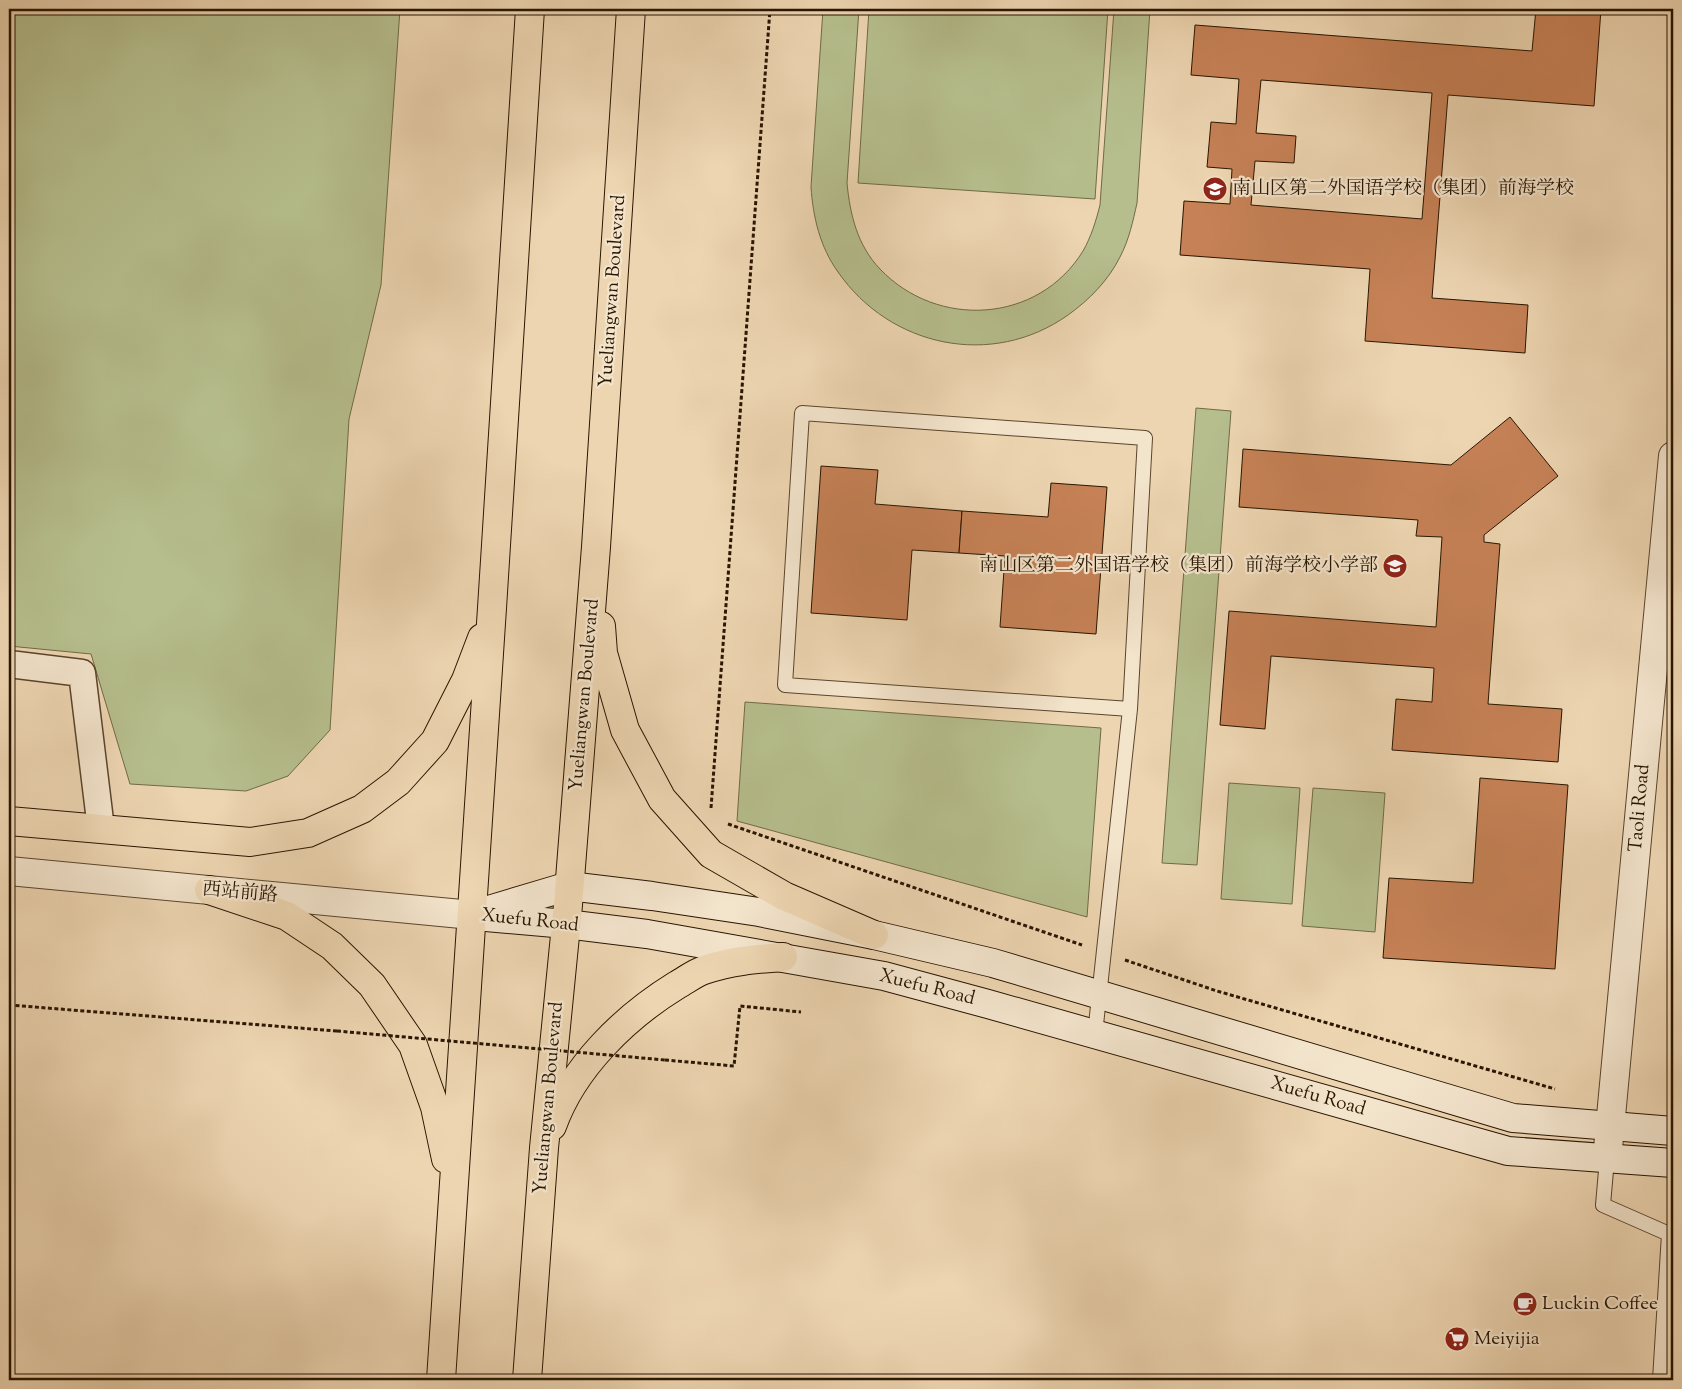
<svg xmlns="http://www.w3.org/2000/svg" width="1682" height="1389" viewBox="0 0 1682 1389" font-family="'Sorts Mill Goudy','Noto Serif SC',serif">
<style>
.green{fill:#b6be8d;stroke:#706a46}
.building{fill:#c68156;stroke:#291500;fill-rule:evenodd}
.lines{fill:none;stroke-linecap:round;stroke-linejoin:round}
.service-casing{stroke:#5a452c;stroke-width:16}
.minor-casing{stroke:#5a452c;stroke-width:29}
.tertiary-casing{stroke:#5a452c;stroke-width:30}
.secondary-casing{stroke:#291500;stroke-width:30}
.primary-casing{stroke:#291500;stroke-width:30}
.path{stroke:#291500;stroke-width:3;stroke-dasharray:4 2.5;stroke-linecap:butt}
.service{stroke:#f3e4cc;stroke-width:14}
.minor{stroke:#f3e4cc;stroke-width:26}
.tertiary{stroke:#f3e4cc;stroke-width:28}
.secondary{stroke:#f3e4cc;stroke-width:28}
.primary{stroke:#edd5b1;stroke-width:28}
.path-bridge{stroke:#291500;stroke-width:3;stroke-dasharray:4 2.5;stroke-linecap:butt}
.labels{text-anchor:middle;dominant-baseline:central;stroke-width:4.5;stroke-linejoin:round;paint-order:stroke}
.poi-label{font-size:19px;fill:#291500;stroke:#f3e4cc;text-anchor:start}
.street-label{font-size:19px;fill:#291500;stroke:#f3e4cc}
</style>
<rect width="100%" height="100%" fill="#edd5b1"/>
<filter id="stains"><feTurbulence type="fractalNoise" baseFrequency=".004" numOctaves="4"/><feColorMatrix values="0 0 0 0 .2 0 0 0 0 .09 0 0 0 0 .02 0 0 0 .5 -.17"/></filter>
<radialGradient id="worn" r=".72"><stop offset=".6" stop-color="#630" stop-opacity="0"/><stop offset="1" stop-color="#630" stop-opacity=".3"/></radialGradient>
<g class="green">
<path d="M9 9H400L381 285 349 419 330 730 288 776 246 791 130 784 91 654 9 646Z"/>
<path d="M823 9H859L847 183C850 214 857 245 880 269 937 329 1038 324 1083 251 1091 237 1096 221 1100 205L1114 9H1150L1137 203C1133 221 1129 240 1120 257 1108 281 1089 300 1068 315 992 369 890 347 838 272 820 247 813 217 811 187Z"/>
<path d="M869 9H1108L1095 199 858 183Z"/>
<path d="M1196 408 1231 411 1197 865 1162 863Z"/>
<path d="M745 702 1101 728 1087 917 737 821Z"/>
<path d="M1229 783 1300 788 1292 904 1221 899Z"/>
<path d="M1313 788 1385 793 1375 932 1302 926Z"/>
</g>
<g class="building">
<path d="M1536 9H1601L1594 106 1448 95 1432 298 1528 305 1525 353 1365 341 1370 269 1180 255 1184 201 1230 204 1232 169 1207 167 1211 122 1236 124 1239 79 1191 75 1195 25 1532 51ZM1261 80 1432 93 1422 219 1251 205 1255 161 1294 163 1296 136 1256 133Z"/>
<path d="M1510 417 1558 476 1484 535V542L1500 544 1488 704 1562 709 1558 762 1392 750 1396 699 1432 702 1434 668 1271 656 1265 729 1220 725 1229 611 1436 627 1442 537 1416 536 1418 520 1239 507 1243 449 1451 465Z"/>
<path d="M821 466 878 470 875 504 962 511 959 553 912 550 907 620 811 613Z"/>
<path d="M1051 483 1107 487 1096 634 1000 627 1005 556 959 553 962 511 1048 517Z"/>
<path d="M1480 778 1568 785 1555 969 1383 958 1389 878 1473 883Z"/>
</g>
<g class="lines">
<defs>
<g id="service">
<path d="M1095 1034 1130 709 1145 438 802 413 785 685 1130 709"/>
<path d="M1607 1159 1603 1205 1669 1234 1660 1380"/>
</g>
<path id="minor" d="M9 664 82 673 101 829"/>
<g id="tertiary">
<path d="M9 871 472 915"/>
<path d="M1607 1159 1673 456"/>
</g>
<g id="secondary">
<path d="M472 915 569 886 652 896 759 912 874 935 993 963 1513 1118 1673 1131"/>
<path d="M486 917 566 924 647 934 884 976 988 1004 1508 1151 1673 1163"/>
</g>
<g id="primary">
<path d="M601 626 603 653 625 730 662 799 711 854 784 896 874 935"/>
<path d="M9 821 250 842 308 833 362 809 398 782 435 741 466 680 482 638"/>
<path d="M209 890 287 916 332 946 372 985 413 1045 435 1107 446 1159"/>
<path d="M552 1126C573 1067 625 1017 677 985 686 980 695 973 704 970 731 961 755 959 783 957"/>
<path d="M441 1380 492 608 530 9"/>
<path d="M527 1380 544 1148 568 905 596 547 631 9"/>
</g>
</defs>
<use href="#service" class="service-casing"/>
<use href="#minor" class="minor-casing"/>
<use href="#tertiary" class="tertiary-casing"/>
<use href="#secondary" class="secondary-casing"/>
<use href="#primary" class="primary-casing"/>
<g class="path">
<path d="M711 808 770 9"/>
<path d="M728 824 1082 945"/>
<path d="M1125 960 1217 991 1555 1089"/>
<path d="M9 1005 337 1031"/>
<path d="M665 1060 734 1066 740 1006 801 1012"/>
</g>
<use href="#service" class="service"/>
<use href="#minor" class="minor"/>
<use href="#tertiary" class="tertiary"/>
<use href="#secondary" class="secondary"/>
<use href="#primary" class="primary"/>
<path class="path-bridge" d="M337 1031 665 1060"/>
</g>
<defs>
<symbol id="school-disc" viewBox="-11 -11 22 22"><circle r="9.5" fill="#8f2418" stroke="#f3e4cc"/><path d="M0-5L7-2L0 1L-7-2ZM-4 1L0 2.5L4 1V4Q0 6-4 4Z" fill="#fff"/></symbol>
<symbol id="cafe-disc" viewBox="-11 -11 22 22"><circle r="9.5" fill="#8f2418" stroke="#f3e4cc"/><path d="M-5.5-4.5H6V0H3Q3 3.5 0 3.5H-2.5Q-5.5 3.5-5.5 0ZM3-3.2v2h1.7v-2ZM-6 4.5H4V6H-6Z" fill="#fff"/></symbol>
<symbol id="supermarket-disc" viewBox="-11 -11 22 22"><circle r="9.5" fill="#8f2418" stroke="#f3e4cc"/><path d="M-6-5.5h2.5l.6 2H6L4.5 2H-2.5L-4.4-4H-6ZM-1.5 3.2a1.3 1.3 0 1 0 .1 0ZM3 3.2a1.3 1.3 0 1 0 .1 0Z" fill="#fff"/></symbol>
</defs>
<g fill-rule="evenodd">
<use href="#school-disc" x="1201" y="175" width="28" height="28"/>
<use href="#school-disc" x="1381" y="552" width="28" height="28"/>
<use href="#cafe-disc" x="1511" y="1290" width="28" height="28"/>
<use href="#supermarket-disc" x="1443" y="1325" width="28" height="28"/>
</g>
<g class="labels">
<g class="poi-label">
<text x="1232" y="189">南山区第二外国语学校（集团）前海学校</text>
<text x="1378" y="566" text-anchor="end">南山区第二外国语学校（集团）前海学校小学部</text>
<text x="1542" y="1304">Luckin Coffee</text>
<text x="1474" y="1339">Meiyijia</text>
</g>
<g class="street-label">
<text transform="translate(613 291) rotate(-86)">Yueliangwan Boulevard</text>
<text transform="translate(585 695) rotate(-85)">Yueliangwan Boulevard</text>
<text transform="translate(1640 808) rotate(-85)">Taoli Road</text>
<text transform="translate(240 893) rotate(5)">西站前路</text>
<text transform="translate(530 921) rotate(6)">Xuefu Road</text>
<text transform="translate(927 988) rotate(14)">Xuefu Road</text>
<text transform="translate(1318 1097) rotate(16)">Xuefu Road</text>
<text transform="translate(549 1098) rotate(-85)">Yueliangwan Boulevard</text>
</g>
</g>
<rect width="1682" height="1389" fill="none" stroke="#edd5b1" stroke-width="30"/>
<rect x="10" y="10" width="1662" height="1369" fill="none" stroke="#291500" stroke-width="2.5"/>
<rect x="15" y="15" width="1652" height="1359" fill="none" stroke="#291500"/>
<rect width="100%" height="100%" filter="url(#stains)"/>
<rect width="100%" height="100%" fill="url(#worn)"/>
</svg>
